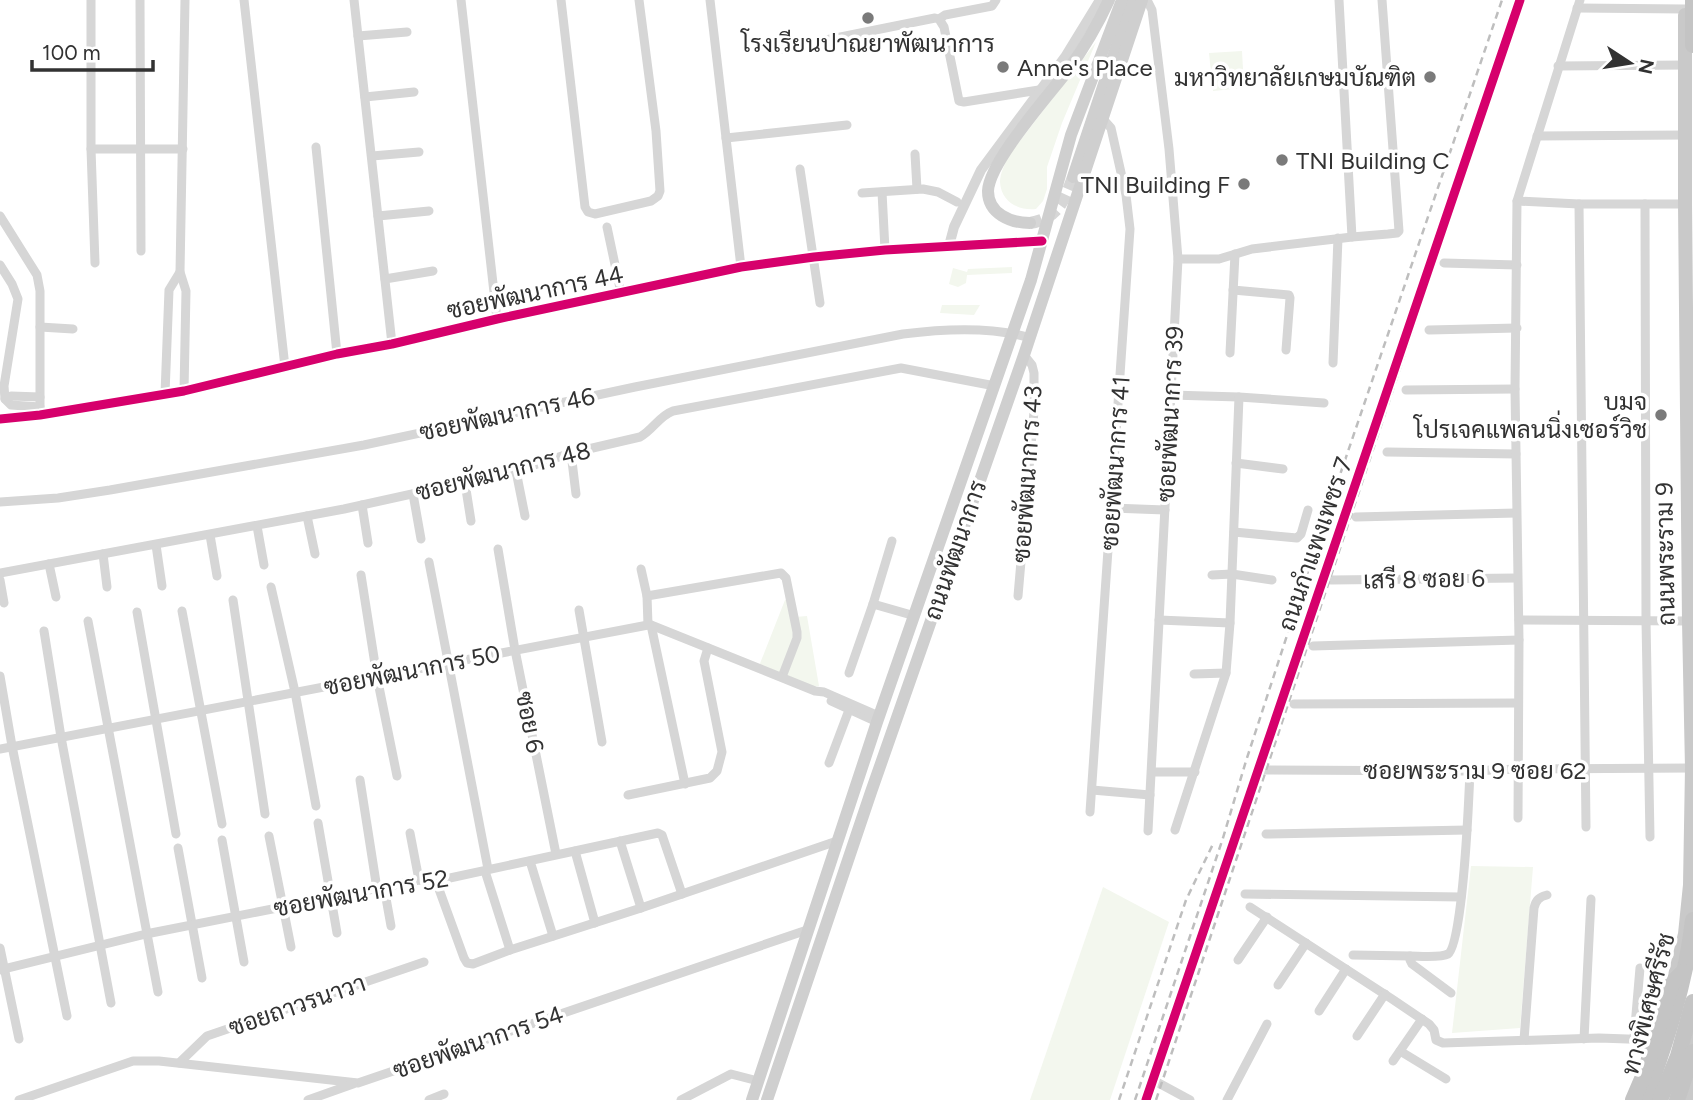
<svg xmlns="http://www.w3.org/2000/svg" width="1693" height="1100" viewBox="0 0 1693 1100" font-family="Figtree,Sarabun,sans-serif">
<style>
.green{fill:#f3f7ee}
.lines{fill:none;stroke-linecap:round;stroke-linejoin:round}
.secondary-tunnel{stroke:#d6d6d6;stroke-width:12;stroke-dasharray:12 6;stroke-linecap:butt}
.minor{stroke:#d6d6d6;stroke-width:9}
.tertiary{stroke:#d6d6d6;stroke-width:10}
.secondary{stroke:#cfcfcf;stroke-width:12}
.primary{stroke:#c9c9c9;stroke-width:14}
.motorway{stroke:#c4c4c4;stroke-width:16}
.rail{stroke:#bebebe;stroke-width:2.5;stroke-dasharray:7 5;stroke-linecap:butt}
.motorway-bridge{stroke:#c4c4c4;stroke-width:16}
.cycleway-casing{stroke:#fff;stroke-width:13}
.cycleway{stroke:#d6006c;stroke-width:9}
.poi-dot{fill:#7a7a7a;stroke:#fff;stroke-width:2.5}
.labels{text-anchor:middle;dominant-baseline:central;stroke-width:7;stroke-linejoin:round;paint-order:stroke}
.poi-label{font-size:24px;fill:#323232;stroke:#fff;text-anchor:end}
.street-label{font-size:24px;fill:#323232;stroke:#fff}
</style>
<rect width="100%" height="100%" fill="#fff"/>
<g class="green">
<path d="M1096 42 1062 123 1047 167V189L1043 201 1036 209C1019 211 1001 202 1000 182 1000 173 1005 164 1009 155Z"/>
<path d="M1242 51 1244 88 1213 91 1209 53Z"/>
<path d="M1012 267V273L967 275 966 283 958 287 949 284 953 268 967 272 968 269Z"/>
<path d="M942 305H980L974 315 940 313Z"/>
<path d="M785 600H791L795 617 807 616 819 686 812 687 759 666Z"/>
<path d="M1471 866 1533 867 1520 1028 1452 1033Z"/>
<path d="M1103 887 1169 922 1110 1100H1030Z"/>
</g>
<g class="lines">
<path class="secondary-tunnel" d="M1030 223C1057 219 1065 200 1073 177"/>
<g class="minor">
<path d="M91 0V149L95 263"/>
<path d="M140 0 141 251"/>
<path d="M244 0 285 367"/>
<path d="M354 0 392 344"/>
<path d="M461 0 497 319"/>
<path d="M561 0 585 207 588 212 595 214 651 201 658 196 660 191 656 131 639 0"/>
<path d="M710 0 741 267"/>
<path d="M1147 0 1152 10 1169 149 1178 259 1148 831"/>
<path d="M1339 0 1352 237"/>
<path d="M1577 8 1685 9"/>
<path d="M939 19 945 15 992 6 996 0"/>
<path d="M358 36 407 32"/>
<path d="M781 49 935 18 939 19 944 27 959 101 964 102 1039 90"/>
<path d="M1558 66 1685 65"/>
<path d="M365 97 414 92"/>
<path d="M1537 136 1685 135"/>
<path d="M726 138 847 125"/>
<path d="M316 147 337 354"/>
<path d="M91 149H183"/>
<path d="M915 154 917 189"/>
<path d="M372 156 419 152"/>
<path d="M800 169 820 303"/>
<path d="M882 192 885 250"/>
<path d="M862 193 923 189 938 192 957 202"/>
<path d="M1517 201 1579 204H1685"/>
<path d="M1579 204 1586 827"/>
<path d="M1645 204 1646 621 1650 837"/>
<path d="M0 216 37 275 40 291V415"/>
<path d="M378 216 429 211"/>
<path d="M607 227 621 293"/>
<path d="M1178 259H1219L1252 249 1352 237 1388 234 1397 233 1399 231 1382 0"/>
<path d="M1444 263 1517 265"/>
<path d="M0 265 12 284 18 299 4 386 5 399 11 405 40 407"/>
<path d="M385 279 433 271"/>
<path d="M1233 290 1289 295 1290 298 1286 350"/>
<path d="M40 327 73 329"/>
<path d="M1429 330 1517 328"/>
<path d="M1230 353 1235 254"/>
<path d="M1333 363 1338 238"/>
<path d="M1406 390 1515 389"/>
<path d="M184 391 186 291 180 272 185 0"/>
<path d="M165 394 169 290 180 272"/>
<path d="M1171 395 1239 397 1324 403"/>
<path d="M5 399 11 396 40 397"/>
<path d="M1387 452 1516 454"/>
<path d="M571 453 576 494"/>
<path d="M1236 463 1283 469"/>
<path d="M516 471 525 516"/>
<path d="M465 483 471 521"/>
<path d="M413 494 421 539"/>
<path d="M0 502 58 498 110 490 364 445 635 387 903 334C942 329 991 326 1030 338"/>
<path d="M362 505 368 543"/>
<path d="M1112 508 1165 510"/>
<path d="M307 516 315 554"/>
<path d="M1356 517 1516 513"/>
<path d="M257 526 264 565"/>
<path d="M1234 532 1297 538 1301 534 1308 510"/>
<path d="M210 535 217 576"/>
<path d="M156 545 162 586"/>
<path d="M498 549 515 650 556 854"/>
<path d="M103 554 107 587"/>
<path d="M429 562 488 869"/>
<path d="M49 564 56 597"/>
<path d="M641 569 647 596 648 625"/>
<path d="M0 573 344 509 516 471 571 453 640 437C653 430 659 416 673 411L901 368 995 386"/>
<path d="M361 575 377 677 397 776"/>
<path d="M1212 575 1232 574 1272 580"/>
<path d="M0 580 4 603"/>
<path d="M1331 580 1517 578"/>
<path d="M271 587 295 692 316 806"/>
<path d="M647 596 781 573 786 578 797 632V638L782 677"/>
<path d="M1018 596 1034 411V373L1032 365 1024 355"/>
<path d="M233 600 265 814"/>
<path d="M873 604 915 616"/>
<path d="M579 610 602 742"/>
<path d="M182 611 222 824"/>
<path d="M137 612 176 834"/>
<path d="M1159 620 1230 623"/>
<path d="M1519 620 1689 621"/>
<path d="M88 621 158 992"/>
<path d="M651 625 685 784"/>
<path d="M44 631 61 737 111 1003"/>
<path d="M1313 646 1519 640"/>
<path d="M849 673 873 604 892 541"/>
<path d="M1194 674 1226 673"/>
<path d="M0 676 12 746 67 1016"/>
<path d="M831 701 877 722"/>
<path d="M1294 704 1518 703"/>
<path d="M0 749 648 625H651L815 691 824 692 879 716"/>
<path d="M829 763 849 710"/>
<path d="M1259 770 1470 771 1518 769 1692 768"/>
<path d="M1152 772H1195"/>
<path d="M360 780 377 889"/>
<path d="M1092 790 1150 795"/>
<path d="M628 795 710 778 717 771 722 752 704 661 708 648"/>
<path d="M1090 812 1130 229 1126 195 1111 128 1103 119"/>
<path d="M1518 818 1519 640 1515 389 1517 201 1580 0"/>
<path d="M318 823 337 933"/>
<path d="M1175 830 1226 673 1230 623 1239 397"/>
<path d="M410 833 419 880"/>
<path d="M1266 834 1467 830"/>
<path d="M269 836 291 947"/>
<path d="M222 840 244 962"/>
<path d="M620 841 641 908"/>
<path d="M178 848 202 978"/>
<path d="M575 851 595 923"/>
<path d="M530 861 553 936"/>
<path d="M485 871 510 950"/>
<path d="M436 881 464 958 467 963 473 964 510 950 641 908 837 841"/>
<path d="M384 887 391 926"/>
<path d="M1245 894 1461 897"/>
<path d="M1250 907 1392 999 1429 1024 1434 1030 1436 1040 1443 1043 1599 1038 1656 1040"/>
<path d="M0 948 19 1039"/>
<path d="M1353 955 1410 956"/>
<path d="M1238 960 1267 917"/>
<path d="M0 970 146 934 419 880 436 881 658 833 662 835 682 894"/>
<path d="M1278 985 1306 943"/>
<path d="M1451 993 1412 964 1410 960V956C1419 956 1441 958 1448 954 1463 944 1469 795 1470 771"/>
<path d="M1319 1011 1346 969"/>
<path d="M1357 1036 1385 994"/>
<path d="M1634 1038 1640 968"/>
<path d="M1584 1039 1591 899"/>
<path d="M1524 1040 1534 908C1536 900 1539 897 1547 895"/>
<path d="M1400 1051 1446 1079"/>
<path d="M1393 1061 1422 1019"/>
<path d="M179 1063 207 1036 424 962"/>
<path d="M1153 1080 1190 1100"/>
<path d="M19 1100 133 1061H159L358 1083 807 930"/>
<path d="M308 1100 353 1084"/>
<path d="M429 1100 444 1094"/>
<path d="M681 1100 731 1074 758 1081"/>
<path d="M1146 1100 1520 0"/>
<path d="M1227 1100 1267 1024"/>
</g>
<g class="tertiary">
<path d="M949 246 954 227 981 170 1065 57 1100 0"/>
<path d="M0 419 40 415 184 391 337 354 392 344 497 319 741 267 814 257 885 250 1042 241"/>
</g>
<g class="secondary">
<path d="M1073 177 1132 0"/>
<path d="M1030 223C1011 223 988 214 988 191 989 162 1049 95 1068 70 1084 48 1098 24 1109 0"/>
<path d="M752 1100 877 722 1031 280 1071 135 1122 0"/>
<path d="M767 1100 871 792 1024 355 1142 0"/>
</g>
<g class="primary">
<path d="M1673 984 1685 934 1690 885 1692 768 1689 621 1685 204V15"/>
<path d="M1684 1063 1693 1034"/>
<path d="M1687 1100 1693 1076"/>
</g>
<g class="motorway">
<path d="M1693 0V45"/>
<path d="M1645 1100C1666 1042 1686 982 1693 920"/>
<path d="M1660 1100 1678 1056 1693 1002"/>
<path d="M1677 1100 1693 1052"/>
</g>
<g class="rail">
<path d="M1119 1100 1186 900 1213 844"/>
<path d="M1135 1100 1223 838 1246 761 1328 510 1502 0"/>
<path d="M1156 1100 1523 0"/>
</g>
<path class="motorway-bridge" d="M1633 1100 1645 1072 1672 983 1683 972"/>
<defs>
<g id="cycleway">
<path d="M0 419 40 415 184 391 337 354 392 344 497 319 741 267 814 257 885 250 1042 241"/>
<path d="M1146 1100 1520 0"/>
</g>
</defs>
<use href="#cycleway" class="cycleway-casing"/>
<use href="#cycleway" class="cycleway"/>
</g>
<g class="poi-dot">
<circle cx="868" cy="18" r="7"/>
<circle cx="1003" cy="67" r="7"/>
<circle cx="1430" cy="77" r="7"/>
<circle cx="1282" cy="160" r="7"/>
<circle cx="1244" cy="184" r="7"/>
<circle cx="1661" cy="415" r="7"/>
</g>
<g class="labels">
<g class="poi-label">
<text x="868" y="43" text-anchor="middle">โรงเรียนปาณยาพัฒนาการ</text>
<text x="1017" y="67" text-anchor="start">Anne's Place</text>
<text x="1416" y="77">มหาวิทยาลัยเกษมบัณฑิต</text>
<text x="1296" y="160" text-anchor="start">TNI Building C</text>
<text x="1230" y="184">TNI Building F</text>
<text x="1647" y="401">บมจ<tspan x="1647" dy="28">โปรเจคแพลนนิ่งเซอร์วิช</tspan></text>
</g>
<g class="street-label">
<text transform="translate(535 292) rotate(-12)">ซอยพัฒนาการ 44</text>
<text transform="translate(507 414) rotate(-12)">ซอยพัฒนาการ 46</text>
<text transform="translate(1170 414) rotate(-87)">ซอยพัฒนาการ 39</text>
<text transform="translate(1115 463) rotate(-86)">ซอยพัฒนาการ 41</text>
<text transform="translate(503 471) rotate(-14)">ซอยพัฒนาการ 48</text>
<text transform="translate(1027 474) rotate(-86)">ซอยพัฒนาการ 43</text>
<text transform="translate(1315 544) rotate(-71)">ถนนกำแพงเพชร 7</text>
<text transform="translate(955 550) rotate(-71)">ถนนพัฒนาการ</text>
<text transform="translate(1665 554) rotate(-91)">ถนนพระราม 9</text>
<text transform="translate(1424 579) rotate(-1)">เสรี 8 ซอย 6</text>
<text transform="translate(412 670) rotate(-11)">ซอยพัฒนาการ 50</text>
<text transform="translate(530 722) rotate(79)">ซอย 6</text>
<text x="1475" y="770">ซอยพระราม 9 ซอย 62</text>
<text transform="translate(361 893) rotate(-10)">ซอยพัฒนาการ 52</text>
<text transform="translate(1648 1004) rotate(-75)">ทางพิเศษศรีรัช</text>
<text transform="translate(297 1005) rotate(-19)">ซอยถาวรนาวา</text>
<text transform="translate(478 1042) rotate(-19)">ซอยพัฒนาการ 54</text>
</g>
</g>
<g transform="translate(1630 63) rotate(102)" stroke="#ffffff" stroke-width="5" paint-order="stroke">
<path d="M0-5L12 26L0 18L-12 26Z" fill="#323232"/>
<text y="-10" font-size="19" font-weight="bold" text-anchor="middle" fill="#323232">N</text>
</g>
<path d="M32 60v10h121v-10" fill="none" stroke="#323232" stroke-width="3.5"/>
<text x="42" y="60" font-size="21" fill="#323232" stroke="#ffffff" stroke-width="5" paint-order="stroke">100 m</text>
</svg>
